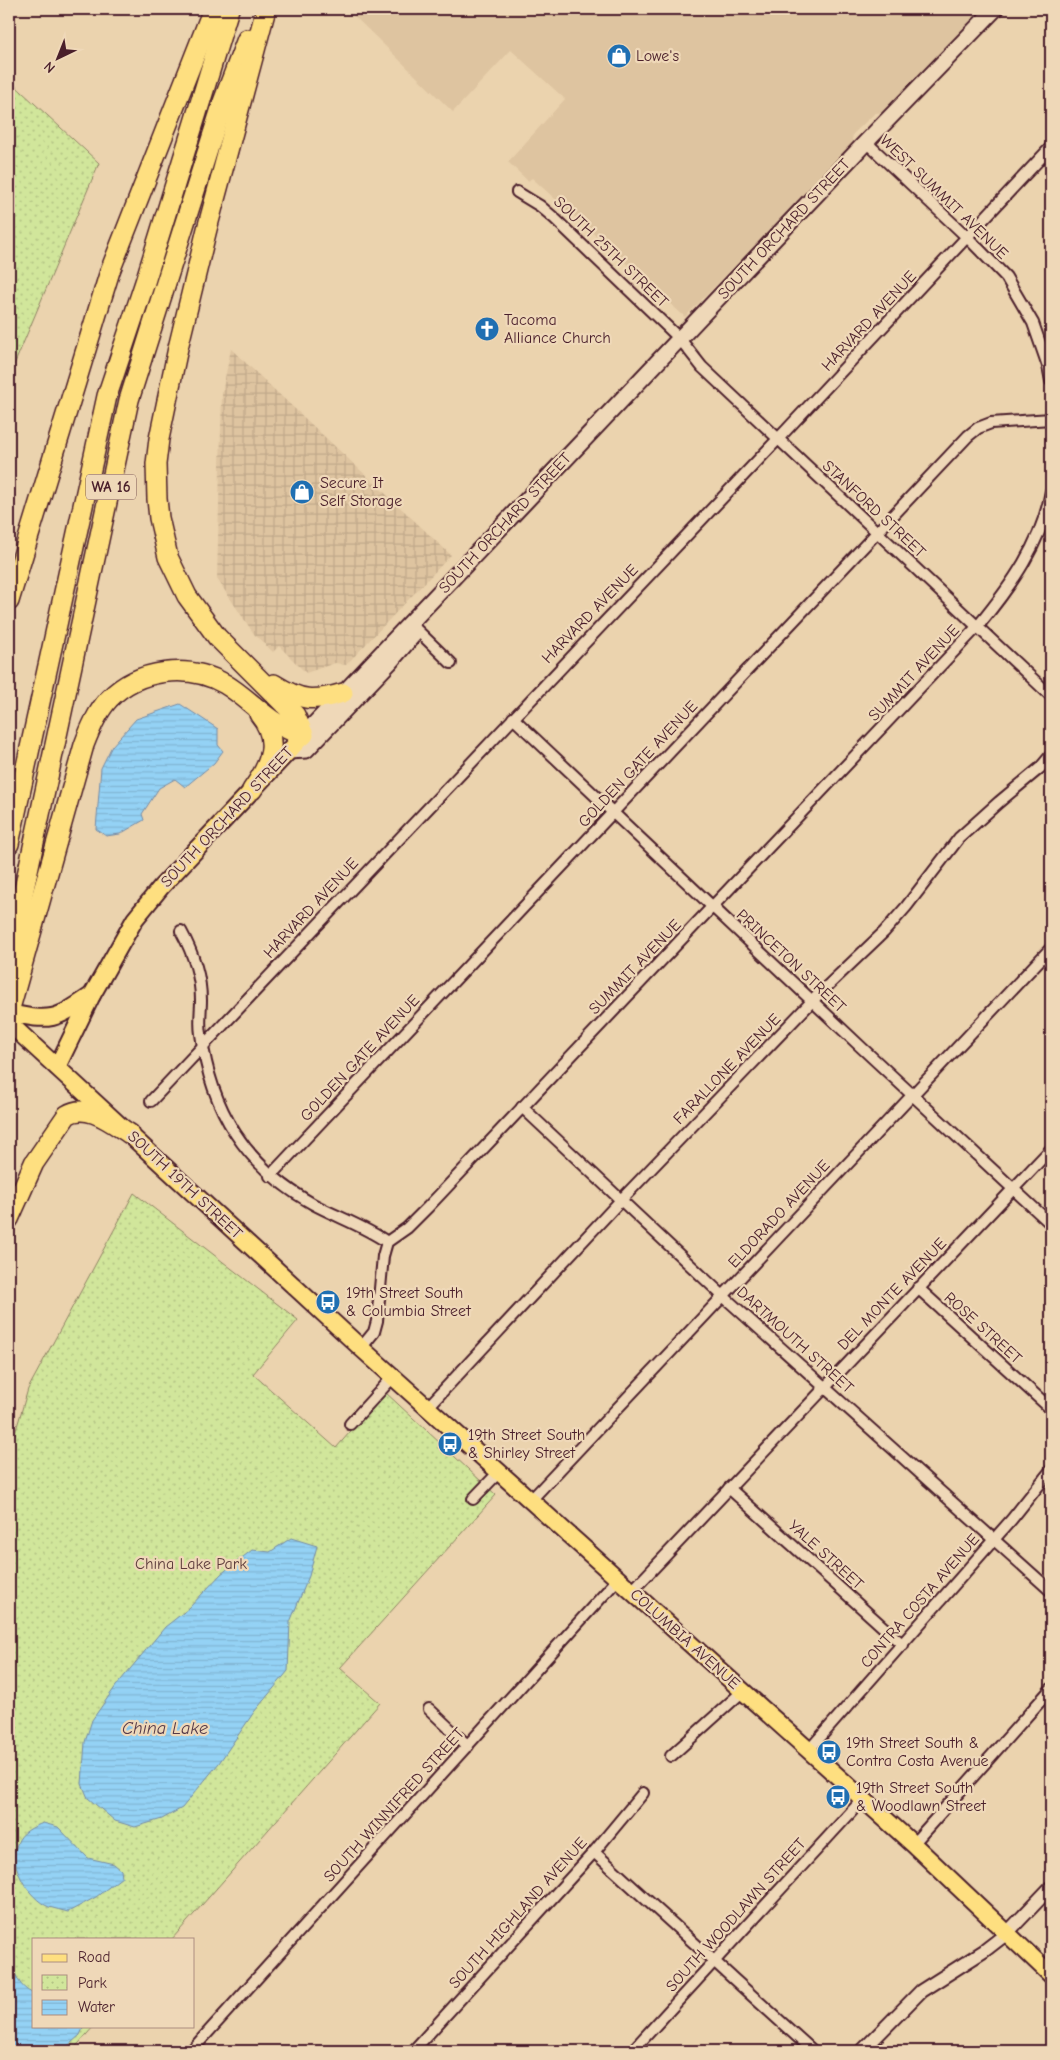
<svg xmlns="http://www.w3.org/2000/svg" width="1060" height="2060" viewBox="0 0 1060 2060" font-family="'Comic Neue',sans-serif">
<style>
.built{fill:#dec4a0}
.industrial{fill:url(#industrial-grid)}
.park{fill:url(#park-dots);stroke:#8e8263}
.water{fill:url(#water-rules);stroke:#768aa4}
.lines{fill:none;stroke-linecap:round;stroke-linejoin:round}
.minor-casing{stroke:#4a1f2b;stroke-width:14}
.tertiary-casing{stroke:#4a1f2b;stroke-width:16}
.secondary-casing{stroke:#4a1f2b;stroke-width:19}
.primary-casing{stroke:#4a1f2b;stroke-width:20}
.motorway-casing{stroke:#4a1f2b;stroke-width:22}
.minor{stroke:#efd8b8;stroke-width:10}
.tertiary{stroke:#efd8b8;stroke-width:12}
.secondary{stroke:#efd8b8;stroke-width:15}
.primary{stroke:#fedf80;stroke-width:16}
.motorway{stroke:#fedf80;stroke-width:19}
.labels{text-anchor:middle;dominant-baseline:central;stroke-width:4.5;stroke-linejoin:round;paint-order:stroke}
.shield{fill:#efd8b8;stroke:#7c5655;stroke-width:1}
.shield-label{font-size:15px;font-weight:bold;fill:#4a1f2b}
.poi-label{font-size:16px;fill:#4a1f2b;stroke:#efd8b8;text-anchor:start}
.street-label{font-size:16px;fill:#4a1f2b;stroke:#efd8b8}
.park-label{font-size:16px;fill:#5e3d3c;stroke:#efd8b8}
.water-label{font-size:18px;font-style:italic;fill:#553a49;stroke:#efd8b8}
</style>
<defs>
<pattern id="industrial-grid" width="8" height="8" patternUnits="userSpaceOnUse" patternTransform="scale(1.25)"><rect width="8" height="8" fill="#dec4a0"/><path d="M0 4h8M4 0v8" fill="none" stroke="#c0a88a"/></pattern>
<pattern id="park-dots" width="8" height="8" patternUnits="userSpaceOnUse" patternTransform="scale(1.25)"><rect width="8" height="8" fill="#d1e69b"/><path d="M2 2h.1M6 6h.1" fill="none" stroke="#b5c586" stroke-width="1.8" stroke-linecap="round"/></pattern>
<pattern id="water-rules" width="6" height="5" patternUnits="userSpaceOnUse" patternTransform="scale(1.25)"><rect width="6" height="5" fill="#94d2f5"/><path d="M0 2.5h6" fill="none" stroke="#81b4d2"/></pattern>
</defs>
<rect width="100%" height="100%" fill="#ebd3ae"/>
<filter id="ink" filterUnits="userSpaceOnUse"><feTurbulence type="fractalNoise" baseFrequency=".02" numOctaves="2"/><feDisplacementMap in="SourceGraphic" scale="10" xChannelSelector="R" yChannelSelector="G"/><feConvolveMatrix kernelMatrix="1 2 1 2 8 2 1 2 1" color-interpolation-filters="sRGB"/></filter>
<g filter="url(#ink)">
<path class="built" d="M347 9H984L885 112 875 113 853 134 851 146 685 317 532 178 528 181 508 162 565 99 511 50 453 112Z"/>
<path class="industrial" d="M231 349 451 555 346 665 335 663 306 673 279 646 273 652 254 634 217 579 222 393Z"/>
<g class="park">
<path d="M9 80 99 163 9 377Z"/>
<path d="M134 1193 298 1320 253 1374 336 1448 385 1392 496 1495 340 1668 380 1703 172 1939H34V2026H94L72 2051H9V1454L28 1389Z"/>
</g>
<g class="water">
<path d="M180 704 218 729V745L223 751 214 763 185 787 175 779 159 788 142 814 144 820 120 834 106 836 96 829 101 768 112 746 136 719Z"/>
<path d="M291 1538 317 1546 309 1576 290 1622 288 1671 254 1712 219 1763 182 1808 162 1819 135 1827 115 1821 88 1798 82 1784 85 1742 92 1720 116 1686 165 1627 188 1609 221 1574 252 1550 270 1552Z"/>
<path d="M43 1823 58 1827 88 1858 114 1864 121 1870 122 1877 96 1897 68 1912C62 1910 55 1909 49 1907 29 1899 8 1865 17 1844 21 1832 33 1827 43 1823Z"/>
<path d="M9 1964C19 1977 17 1986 34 1994V2026H84L80 2035 62 2051H9Z"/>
</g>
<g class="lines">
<defs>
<g id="minor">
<path d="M866 142 968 238 1006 277 1033 323 1048 366 1051 381"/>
<path d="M517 192 540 206 554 218 680 339 702 367 1051 696"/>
<path d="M417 630 451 663"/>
<path d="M513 718 862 1048 1051 1224"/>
<path d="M181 931C193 953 201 975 201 1000 201 1011 199 1023 201 1034 211 1110 245 1166 313 1204 337 1217 364 1226 387 1242"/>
<path d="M151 1101 778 439 1051 147"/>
<path d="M522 1107 722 1295 1051 1591"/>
<path d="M270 1176 968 436 978 428 991 423 1051 419"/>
<path d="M918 1288 1051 1409"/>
<path d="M361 1348 374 1332 377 1321 383 1256 387 1242 407 1228 428 1207 978 626C1011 586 1042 543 1051 491"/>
<path d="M427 1408 622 1199 820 993 884 932 906 907 959 838 999 802 1040 768 1051 755"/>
<path d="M350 1424 393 1377"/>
<path d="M729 1488 903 1645"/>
<path d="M473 1499 499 1472"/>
<path d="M530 1501 1051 948"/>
<path d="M632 1591 1051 1149"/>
<path d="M429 1709 468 1746"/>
<path d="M809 1750 1012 1519 1051 1470"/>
<path d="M671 1756 743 1691"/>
<path d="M913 1844 1051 1689"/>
<path d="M594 1852 813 2051"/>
<path d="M191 2051 618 1579"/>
<path d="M413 2051 594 1852 643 1793"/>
<path d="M632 2051 863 1799"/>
</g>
<path id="tertiary" d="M862 2051 921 1991 984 1951 1006 1934 1051 1887"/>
<g id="secondary">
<path d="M304 735 866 142 995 9"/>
<path d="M289 751 306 750 389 663 414 634"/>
</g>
<g id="primary">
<path d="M9 1013C53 1022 55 1020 92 995"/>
<path d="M9 1023 361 1348 913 1844 1051 1975"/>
<path d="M57 1067 92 995 135 919 161 887 304 735"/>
</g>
<g id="motorway">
<path d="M9 601 110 271 213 9"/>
<path d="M274 684C301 701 313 702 343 693"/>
<path d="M252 790C270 765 281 740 259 714"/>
<path d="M9 844 107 396 145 282 229 9"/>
<path d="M9 977 18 917 129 400 223 102 247 39"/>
<path d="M9 1012 84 745C90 729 97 712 109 699 138 669 189 663 225 684 252 700 272 728 304 735L295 715 217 637 187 596 168 557 159 518 157 499 156 464 159 439 178 348 207 229 266 9"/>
<path d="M9 1219 34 1163 67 1115C87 1102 112 1123 130 1134"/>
</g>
</defs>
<use href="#minor" class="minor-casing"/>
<use href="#tertiary" class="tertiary-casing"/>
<use href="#secondary" class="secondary-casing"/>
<use href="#primary" class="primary-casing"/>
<use href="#motorway" class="motorway-casing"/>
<use href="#minor" class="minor"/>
<use href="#tertiary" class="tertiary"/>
<use href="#secondary" class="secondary"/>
<use href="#primary" class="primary"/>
<use href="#motorway" class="motorway"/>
</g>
</g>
<defs>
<symbol id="shop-disc" viewBox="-11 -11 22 22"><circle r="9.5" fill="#1f6fb2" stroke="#efd8b8"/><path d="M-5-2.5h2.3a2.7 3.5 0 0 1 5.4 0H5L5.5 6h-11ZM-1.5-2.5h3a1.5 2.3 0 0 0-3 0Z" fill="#fff"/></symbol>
<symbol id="church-disc" viewBox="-11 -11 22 22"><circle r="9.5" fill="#1f6fb2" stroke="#efd8b8"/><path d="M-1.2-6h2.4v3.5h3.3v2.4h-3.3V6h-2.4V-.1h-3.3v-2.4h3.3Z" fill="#fff"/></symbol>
<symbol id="bus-disc" viewBox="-11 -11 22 22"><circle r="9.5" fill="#1f6fb2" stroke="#efd8b8"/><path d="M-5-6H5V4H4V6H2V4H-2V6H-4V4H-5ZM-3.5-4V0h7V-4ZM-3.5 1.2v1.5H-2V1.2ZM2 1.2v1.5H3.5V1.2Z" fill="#fff"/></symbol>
</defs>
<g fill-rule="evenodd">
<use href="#shop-disc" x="605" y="42" width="28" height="28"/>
<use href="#church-disc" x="473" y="315" width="28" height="28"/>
<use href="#shop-disc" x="288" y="478" width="28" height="28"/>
<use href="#bus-disc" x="314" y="1288" width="28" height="28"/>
<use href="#bus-disc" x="436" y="1430" width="28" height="28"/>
<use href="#bus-disc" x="815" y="1738" width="28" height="28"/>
<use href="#bus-disc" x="824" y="1783" width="28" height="28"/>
</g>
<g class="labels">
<rect class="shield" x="86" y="474.5" width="50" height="25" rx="4"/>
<g class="shield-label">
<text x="111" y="487">WA 16</text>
</g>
<g class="poi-label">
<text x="636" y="56">Lowe's</text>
<text x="504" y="320">Tacoma<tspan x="504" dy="18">Alliance Church</tspan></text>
<text x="320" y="483">Secure It<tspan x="320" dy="18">Self Storage</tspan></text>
<text x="346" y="1293">19th Street South<tspan x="346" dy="18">&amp; Columbia Street</tspan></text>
<text x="468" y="1435">19th Street South<tspan x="468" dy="18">&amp; Shirley Street</tspan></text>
<text x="846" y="1743">19th Street South &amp;<tspan x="846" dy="18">Contra Costa Avenue</tspan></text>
<text x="856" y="1788">19th Street South<tspan x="856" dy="18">&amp; Woodlawn Street</tspan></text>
</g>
<g class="street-label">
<text transform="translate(944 197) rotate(44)">WEST SUMMIT AVENUE</text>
<text transform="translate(784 229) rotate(-47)">SOUTH ORCHARD STREET</text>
<text transform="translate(611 252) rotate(44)">SOUTH 25TH STREET</text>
<text transform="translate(869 321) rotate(-47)">HARVARD AVENUE</text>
<text transform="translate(874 509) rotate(43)">STANFORD STREET</text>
<text transform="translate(505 523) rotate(-47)">SOUTH ORCHARD STREET</text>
<text transform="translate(590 614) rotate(-46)">HARVARD AVENUE</text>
<text transform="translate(914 673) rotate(-47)">SUMMIT AVENUE</text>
<text transform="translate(638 764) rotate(-47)">GOLDEN GATE AVENUE</text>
<text transform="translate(227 817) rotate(-47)">SOUTH ORCHARD STREET</text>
<text transform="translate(311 908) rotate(-47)">HARVARD AVENUE</text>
<text transform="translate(791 961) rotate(43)">PRINCETON STREET</text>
<text transform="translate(635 967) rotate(-46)">SUMMIT AVENUE</text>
<text transform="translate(360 1058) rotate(-47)">GOLDEN GATE AVENUE</text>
<text transform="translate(727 1069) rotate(-46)">FARALLONE AVENUE</text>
<text transform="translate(185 1185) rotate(43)">SOUTH 19TH STREET</text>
<text transform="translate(779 1214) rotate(-47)">ELDORADO AVENUE</text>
<text transform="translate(892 1294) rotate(-46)">DEL MONTE AVENUE</text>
<text transform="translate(983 1328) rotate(42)">ROSE STREET</text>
<text transform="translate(795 1340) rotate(42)">DARTMOUTH STREET</text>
<text transform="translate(826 1555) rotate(42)">YALE STREET</text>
<text transform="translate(920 1601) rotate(-49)">CONTRA COSTA AVENUE</text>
<text transform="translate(685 1639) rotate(42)">COLUMBIA AVENUE</text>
<text transform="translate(394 1805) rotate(-48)">SOUTH WINNIFRED STREET</text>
<text transform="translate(518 1913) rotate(-48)">SOUTH HIGHLAND AVENUE</text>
<text transform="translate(736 1915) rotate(-48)">SOUTH WOODLAWN STREET</text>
</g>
<g class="park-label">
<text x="191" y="1564">China Lake Park</text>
</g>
<g class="water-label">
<text x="165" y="1728">China Lake</text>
</g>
</g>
<rect width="1060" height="2060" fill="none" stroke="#efd8b8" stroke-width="30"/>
<rect x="15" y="15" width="1030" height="2030" fill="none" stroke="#4a1f2b" stroke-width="2" filter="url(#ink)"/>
<rect x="32" y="1938" width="162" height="90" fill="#efd8b8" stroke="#ad8e80"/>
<rect x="42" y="1954" width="25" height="8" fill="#fedf80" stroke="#ad8e80"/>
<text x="78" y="1962" font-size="15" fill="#4a1f2b">Road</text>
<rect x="42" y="1975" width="25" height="15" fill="url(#park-dots)" stroke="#ad8e80"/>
<text x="78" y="1988" font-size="15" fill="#4a1f2b">Park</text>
<rect x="42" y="2000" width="25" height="15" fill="url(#water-rules)" stroke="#ad8e80"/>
<text x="78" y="2012" font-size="15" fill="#4a1f2b">Water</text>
<g transform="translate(58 58) rotate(223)" stroke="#efd8b8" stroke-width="4" paint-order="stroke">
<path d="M0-4L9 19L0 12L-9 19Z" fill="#4a1f2b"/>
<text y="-8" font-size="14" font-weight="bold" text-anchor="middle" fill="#4a1f2b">N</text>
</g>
</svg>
